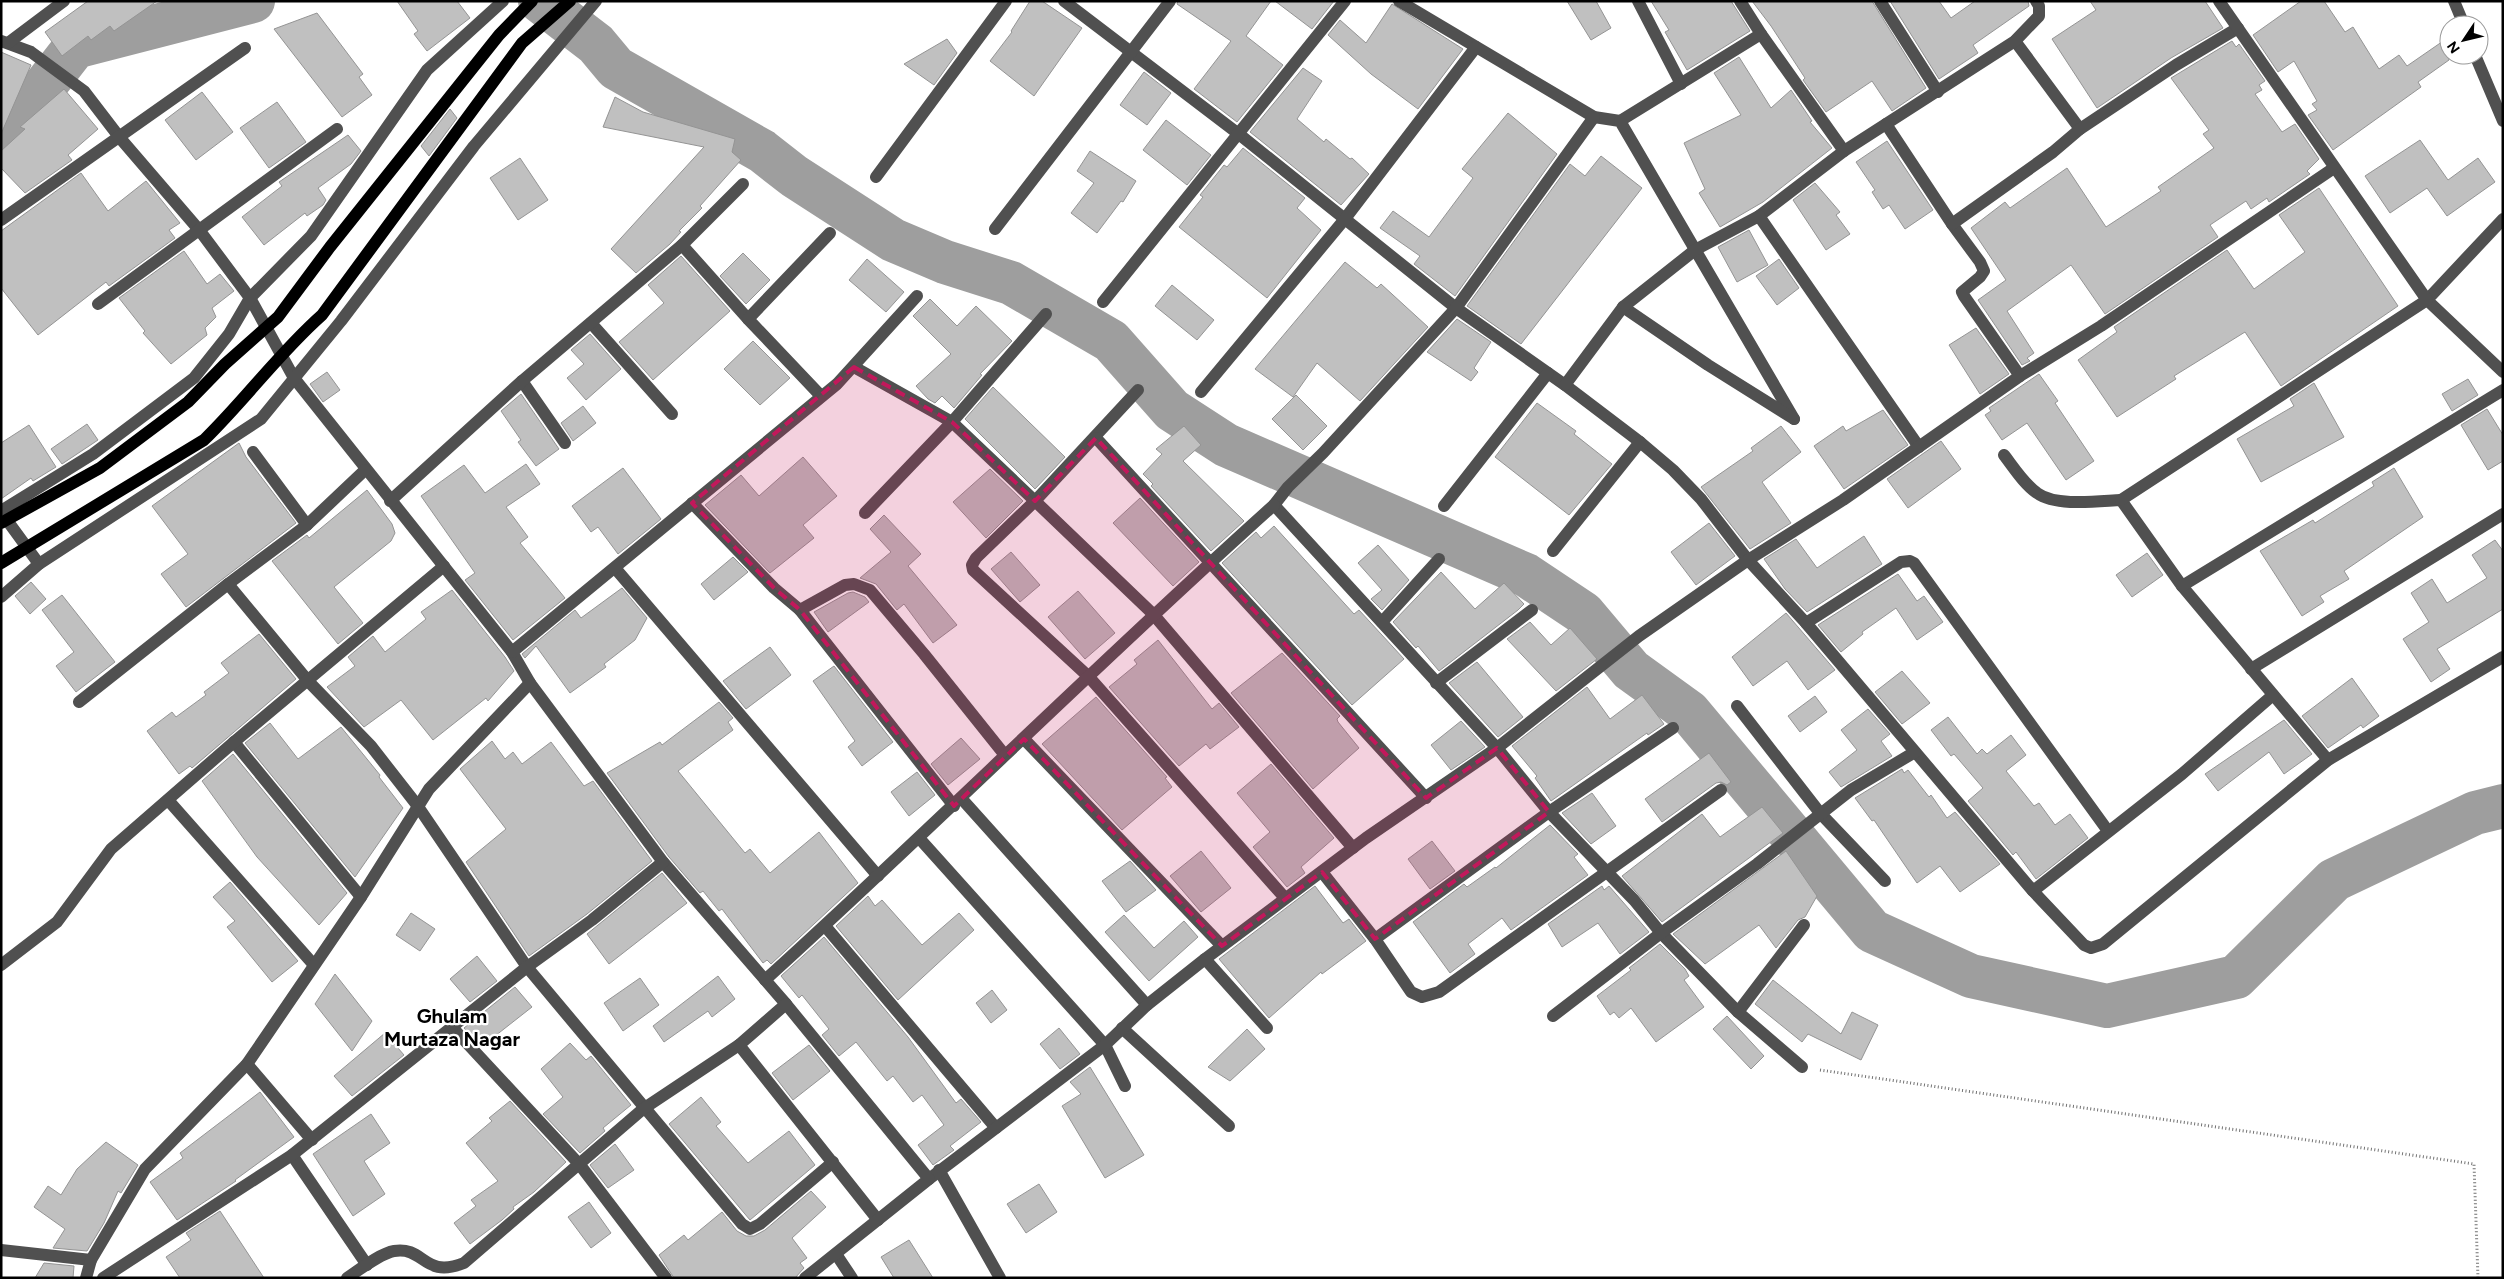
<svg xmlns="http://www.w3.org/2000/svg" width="2504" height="1279" viewBox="0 0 2504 1279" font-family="Figtree,sans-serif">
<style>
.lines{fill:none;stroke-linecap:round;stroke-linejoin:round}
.river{stroke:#9e9e9e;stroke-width:44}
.building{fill:#c0c0c0;stroke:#949494}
.path{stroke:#727272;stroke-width:3;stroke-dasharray:1 2.5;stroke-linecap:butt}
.minor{stroke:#505050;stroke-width:12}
.major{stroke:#000;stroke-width:12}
.marked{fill:#c2185b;fill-opacity:0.2;stroke:#c2185b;stroke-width:4;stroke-dasharray:10 6;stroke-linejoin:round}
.labels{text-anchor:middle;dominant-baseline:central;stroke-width:4.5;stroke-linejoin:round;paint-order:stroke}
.neighbourhood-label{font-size:20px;font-weight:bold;fill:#000;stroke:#fff}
</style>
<rect width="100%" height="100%" fill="#fff"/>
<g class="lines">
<g class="river">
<path d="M540 1 596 44 616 68 762 151 794 176 893 240 945 262 1011 283 1111 341 1172 410 1226 445 1526 575 1583 613 1631 670 1689 712 1872 931 1971 976 2107 1006 2236 977 2334 880 2475 813 2503 806"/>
<path d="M1 142 75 47 253 1"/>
</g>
</g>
<g class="building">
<path d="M88 1H157L114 31 110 26 91 40 88 36 62 56 45 32Z"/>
<path d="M397 1H457L470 18 427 51 414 34 418 31Z"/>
<path d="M1030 1H1042L1082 28 1034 96 990 61 1012 32 1011 31Z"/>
<path d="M1178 1H1271L1246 36 1283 65 1237 122 1194 89 1231 41 1177 4Z"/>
<path d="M1275 1H1334L1312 29Z"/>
<path d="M1567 1H1596L1611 28 1591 40Z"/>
<path d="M1651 1H1731L1750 31 1687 70 1665 32 1669 30Z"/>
<path d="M1752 1H1872L1926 88 1892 111 1872 81 1826 112 1803 80 1805 78 1771 26Z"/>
<path d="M1890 1H1939L1951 18 1975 1H2028L2029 6 1973 45 1978 53 1939 79Z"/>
<path d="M2090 1H2205L2223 28 2171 58 2097 108 2052 39 2096 10Z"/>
<path d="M2301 1H2324L2345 32 2353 27 2379 69 2399 55 2407 66 2449 37V60L2418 82 2421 87 2333 150 2308 115 2317 110 2312 104 2317 101 2294 61 2278 72 2253 35Z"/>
<path d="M1392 4 1463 49 1418 109 1371 74 1328 35 1340 20 1366 43Z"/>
<path d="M317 13 363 74 359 77 372 95 342 117 274 29Z"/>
<path d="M947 39 957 53 934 85 904 64Z"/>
<path d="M2232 41 2236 47 2239 44 2265 81 2259 85 2262 90 2255 94 2282 132 2295 124 2319 159 2307 171 2310 174 2269 202 2267 198 2251 209 2246 201 2210 225 2218 237 2105 314 2071 265 2007 311 2034 353 2027 358 2030 361 2022 365 1978 300 2006 280 1971 228 2005 202 2010 208 2067 168 2106 227 2161 191 2158 187 2214 148 2203 134 2209 130 2171 78Z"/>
<path d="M1 52 31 65 1 134Z"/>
<path d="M1739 57 1771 108 1791 90 1812 121 1810 122 1832 148 1763 202 1720 227 1699 193 1705 189 1684 143 1741 115 1714 73Z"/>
<path d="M1303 68 1322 81 1297 119 1324 142 1326 139 1350 159 1352 158 1369 174 1341 205 1250 132Z"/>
<path d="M1144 72 1171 93 1147 125 1120 105Z"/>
<path d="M64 89 98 129 68 155 72 160 25 193 1 168V151L25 129 20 127Z"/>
<path d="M202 92 233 132 196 160 165 120Z"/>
<path d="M615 97 643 112 735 139 732 152 741 160 700 206 702 208 679 231 681 232 670 244 636 273 611 249 704 147 603 127Z"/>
<path d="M277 102 306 142 269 168 240 128Z"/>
<path d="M450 109 457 118 429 156 421 146Z"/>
<path d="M1508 113 1557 154 1455 296 1414 264 1420 256 1380 228 1393 211 1429 237 1473 178 1462 169Z"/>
<path d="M1166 120 1211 155 1187 185 1143 150Z"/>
<path d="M348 135 361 151 351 164 318 188 326 200 323 205 307 216 305 213 264 245 242 217 282 186 279 182Z"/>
<path d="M2420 140 2448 180 2478 158 2495 182 2447 216 2427 188 2390 213 2365 176Z"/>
<path d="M1887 141 1933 210 1905 229 1889 205 1883 209 1872 192 1875 190 1856 162Z"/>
<path d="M1243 148 1305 198 1297 208 1321 230 1267 298 1179 227 1203 197 1200 195 1224 165 1227 167Z"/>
<path d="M1090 151 1136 181 1123 202 1121 201 1097 233 1071 213 1094 183 1077 171Z"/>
<path d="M1601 156 1642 188 1521 344 1467 306 1570 164 1585 176Z"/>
<path d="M520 158 548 200 518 220 490 178Z"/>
<path d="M81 173 108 211 146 181 180 223 169 230 175 238 109 286 106 282 38 335 1 288V231Z"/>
<path d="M1815 183 1840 212 1836 215 1850 234 1826 250 1793 200Z"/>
<path d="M2319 188 2398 306 2281 386 2245 332 2174 376 2176 379 2117 417 2078 360 2117 332 2114 327 2227 250 2254 289 2305 252 2279 215Z"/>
<path d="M1749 230 1768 265 1737 282 1718 247Z"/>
<path d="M184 251 207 284 220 274 234 291 212 308 216 317 205 328 207 335 171 364 143 333 145 331 119 298Z"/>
<path d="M743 253 770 280 746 304 720 276Z"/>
<path d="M681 256 730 311 653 380 619 342 664 303 648 285Z"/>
<path d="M867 259 904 292 886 312 849 280Z"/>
<path d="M1779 259 1799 288 1777 305 1756 276Z"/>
<path d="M1345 262 1377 288 1381 284 1428 327 1360 401 1317 363 1293 397 1255 369Z"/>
<path d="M1172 285 1214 320 1197 340 1155 306Z"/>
<path d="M930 299 957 326 976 306 1012 341 980 374 982 375 954 408 942 396 935 403 928 399 916 386 951 354 913 316Z"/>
<path d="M1457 319 1491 342 1474 368 1478 372 1471 381 1427 352Z"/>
<path d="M1976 328 2009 374 1980 394 1949 345Z"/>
<path d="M590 334 621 369 586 400 567 378 584 364 571 350Z"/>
<path d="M753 341 790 378 760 405 724 369Z"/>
<path d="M327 372 340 390 323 402 310 384Z"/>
<path d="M2039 374 2058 401 2055 403 2094 461 2066 480 2027 423 2002 440 1985 415 1991 411 1989 408Z"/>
<path d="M2468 379 2478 395 2452 411 2442 394Z"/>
<path d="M2314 383 2344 437 2261 482 2237 439 2294 406 2290 399Z"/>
<path d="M993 387 1065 457 1035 489 965 419Z"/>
<path d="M521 394 559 449 536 466 518 442 521 440 501 411Z"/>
<path d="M1296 395 1327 426 1303 450 1272 419Z"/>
<path d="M1537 403 1576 431 1574 434 1612 464 1569 515 1495 457Z"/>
<path d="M583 406 596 423 573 441 561 423Z"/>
<path d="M2487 409 2503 435V461L2488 470 2461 425Z"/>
<path d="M1883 410 1908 445 1844 489 1814 446 1843 426 1846 431Z"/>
<path d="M87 424 98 440 62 464 51 449Z"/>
<path d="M29 425 56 467 33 481 31 478 1 499V443Z"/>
<path d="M1184 426 1201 445 1183 461 1244 521 1211 551 1151 486 1153 484 1143 474 1162 454 1156 449Z"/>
<path d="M1781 426 1801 452 1762 482 1791 523 1750 549 1701 487 1753 451 1751 448Z"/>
<path d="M1941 441 1961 469 1908 508 1887 479Z"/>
<path d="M239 443 246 457 296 523 186 607 161 574 188 554 152 506Z"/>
<path d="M803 457 837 496 803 525 814 538 770 573 705 505 741 475 759 496Z"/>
<path d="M526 464 540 484 506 507 528 537 520 543 565 598 513 640 465 580 475 573 421 496 464 465 485 493Z"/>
<path d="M623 468 661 519 618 554 598 527 591 532 572 506Z"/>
<path d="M2394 468 2423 517 2344 571 2349 579 2320 596 2324 602 2302 616 2260 551 2313 520 2315 523 2374 486 2372 482Z"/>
<path d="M990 469 1023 501 986 538 953 502Z"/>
<path d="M367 490 392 524 395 533 391 541 334 587 363 623 338 644 272 561 307 535 309 538Z"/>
<path d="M1140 498 1199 562 1173 586 1113 523Z"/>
<path d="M884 515 921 554 908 566 957 625 933 643 904 604 897 610 876 584 860 578 891 552 870 529Z"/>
<path d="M1709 523 1735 556 1696 585 1671 552Z"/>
<path d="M1274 526 1354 614 1359 610 1404 659 1352 705 1222 563 1256 532 1261 538Z"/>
<path d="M1864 536 1882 564 1807 612 1785 589 1764 559 1796 539 1817 568Z"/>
<path d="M2495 540 2503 551V609L2437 649 2450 669 2431 682 2403 639 2429 622 2411 593 2432 579 2447 603 2487 578 2472 555Z"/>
<path d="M1378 545 1409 580 1382 610 1371 599 1382 590 1358 563Z"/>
<path d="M1011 552 1040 585 1020 602 991 569Z"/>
<path d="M2147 553 2163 575 2132 597 2116 575Z"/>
<path d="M733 557 748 572 714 600 701 584Z"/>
<path d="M1441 572 1475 609 1504 583 1524 604 1518 610 1439 671 1418 646 1416 648 1393 622Z"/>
<path d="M1898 574 1917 601 1924 596 1943 622 1917 640 1896 608 1862 632 1863 634 1841 652 1818 625Z"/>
<path d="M31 582 46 599 30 614 15 596Z"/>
<path d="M622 588 647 618 635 640 604 664 606 667 570 693 536 646 525 658 522 654 575 610 581 618Z"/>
<path d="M452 590 505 657 514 671 488 701 486 698 433 740 401 700 364 727 327 687 355 666 348 657 373 636 385 652 426 619 421 612Z"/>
<path d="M1078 591 1115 633 1085 659 1048 617Z"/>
<path d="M853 592 865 597 869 602 828 632 814 612 848 593Z"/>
<path d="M62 595 115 662 76 692 56 666 74 652 42 610Z"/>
<path d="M1786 613 1835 670 1808 690 1787 661 1753 686 1732 657Z"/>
<path d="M1530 622 1551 645 1570 628 1597 659 1556 691 1507 639Z"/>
<path d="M259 634 296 679 192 768 190 766 179 774 147 731 172 712 176 717 206 695 204 692 229 673 221 663Z"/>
<path d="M1158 640 1212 709 1219 703 1239 727 1210 749 1206 744 1179 766 1109 687 1137 664 1134 660Z"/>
<path d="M770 647 791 675 746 709 723 681Z"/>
<path d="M1282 653 1340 716 1337 719 1338 722 1359 748 1313 789 1231 693Z"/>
<path d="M1477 662 1523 717 1498 737 1449 683Z"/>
<path d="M834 666 893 742 862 766 848 747 855 741 813 681Z"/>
<path d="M1902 671 1930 703 1902 724 1875 692Z"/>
<path d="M2352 678 2379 716 2363 728 2361 725 2328 748 2302 716Z"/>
<path d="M1587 687 1610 719 1642 695 1664 724 1648 735 1647 733 1551 801 1535 778 1537 776 1512 746Z"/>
<path d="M1815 696 1827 712 1800 732 1788 716Z"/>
<path d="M1096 697 1167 777 1165 778 1172 787 1122 830 1042 744Z"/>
<path d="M719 702 733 718 728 722 733 730 678 771 745 853 750 849 770 873 819 832 858 883 771 964 767 960 763 963 722 909 719 911 703 891 700 893 669 857 607 773 660 742 662 745Z"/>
<path d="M1868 709 1890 734 1881 741 1892 756 1841 787 1829 772 1857 750 1841 730Z"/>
<path d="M1948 717 1977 754 1982 749 1987 754 2011 735 2026 755 2006 771 2034 806 2039 803 2055 825 2070 814 2088 838 2036 879 2016 852 2013 855 1968 801 1983 788 1954 754 1951 756 1931 730Z"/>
<path d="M2284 720 2312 754 2284 774 2269 752 2218 791 2205 774Z"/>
<path d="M1461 721 1485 747 1451 770 1431 745Z"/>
<path d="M270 723 298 759 341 727 380 775 379 777 403 808 355 877 245 743Z"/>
<path d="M961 738 980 759 948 785 931 764Z"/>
<path d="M492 741 505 759 513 752 522 764 551 742 584 786 593 781 652 861 587 914 529 956 466 862 506 829 460 769Z"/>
<path d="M1709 753 1731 782 1727 785 1721 782 1716 783 1662 822 1645 799Z"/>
<path d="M233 754 347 893 319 925 257 857 202 781Z"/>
<path d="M1271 764 1334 838 1301 867 1305 873 1287 887 1253 847 1270 832 1237 793Z"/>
<path d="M1902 769 1904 773 1908 770 1929 797 1931 795 1947 818 1955 812 2000 864 1960 892 1940 866 1917 883 1874 820 1872 821 1855 798Z"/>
<path d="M917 772 935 795 909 816 891 792Z"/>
<path d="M1592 793 1616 826 1591 844 1562 813Z"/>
<path d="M1762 807 1783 833 1662 922 1622 876 1702 814 1720 837Z"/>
<path d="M1550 825 1578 854 1574 857 1588 875 1511 930 1502 918 1468 944 1475 954 1450 973 1413 922 1464 884 1467 887 1495 867 1496 868Z"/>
<path d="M1432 841 1455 871 1430 889 1408 859Z"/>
<path d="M1201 851 1231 888 1201 912 1170 876Z"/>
<path d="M1786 851 1817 896 1805 917 1798 920 1776 948 1759 925 1705 964 1673 934Z"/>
<path d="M1130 861 1156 890 1126 912 1102 881Z"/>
<path d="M662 873 687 903 609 964 587 934Z"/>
<path d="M230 882 298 961 272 982 227 927 235 921 213 897Z"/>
<path d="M1315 886 1343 923 1349 919 1366 941 1322 974 1321 972 1269 1018 1219 959Z"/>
<path d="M1602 886 1604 890 1609 886 1649 932 1620 954 1598 923 1562 947 1548 924Z"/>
<path d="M868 896 875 906 882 900 922 945 959 913 974 930 898 1000 836 926Z"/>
<path d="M411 913 435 929 420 951 396 935Z"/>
<path d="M1124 915 1154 948 1184 921 1198 937 1149 981 1105 932Z"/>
<path d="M824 937 908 1037 956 1103 961 1099 981 1122 950 1146 954 1150 933 1165 918 1145 944 1125 922 1095 913 1102 893 1076 887 1081 856 1042 839 1056 822 1035 829 1029 802 995 799 998 781 976Z"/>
<path d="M1660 944 1685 969 1689 976 1684 980 1704 1007 1656 1042 1631 1008 1619 1018 1614 1012 1610 1015 1597 996 1631 970 1629 968Z"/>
<path d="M477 956 497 981 470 1002 450 979Z"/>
<path d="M335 974 372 1021 352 1051 315 1004Z"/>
<path d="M718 976 735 999 712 1017 708 1011 664 1042 653 1026Z"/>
<path d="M640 978 659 1005 623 1031 604 1003Z"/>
<path d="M1773 980 1841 1034 1852 1012 1878 1025 1861 1060 1808 1034 1802 1042 1755 1004Z"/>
<path d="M515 987 532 1007 481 1047 464 1028Z"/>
<path d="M992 990 1007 1010 991 1023 976 1003Z"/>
<path d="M1727 1016 1764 1056 1751 1069 1713 1029Z"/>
<path d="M1059 1028 1080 1054 1060 1069 1040 1044Z"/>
<path d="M1247 1029 1265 1049 1230 1081 1208 1067Z"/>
<path d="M385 1033 404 1055 352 1096 334 1076Z"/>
<path d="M570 1043 586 1060 591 1056 631 1105 603 1128 605 1131 580 1153 543 1114 563 1097 541 1069Z"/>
<path d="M809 1045 830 1071 793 1100 772 1073Z"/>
<path d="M1090 1067 1144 1155 1105 1178 1062 1106 1081 1094 1070 1082Z"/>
<path d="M260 1092 294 1137 235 1180 236 1181 177 1220 150 1182 183 1158 180 1153Z"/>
<path d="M701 1097 721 1122 716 1126 748 1163 789 1131 815 1165 750 1220 669 1124Z"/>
<path d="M510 1101 566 1162 534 1192 513 1207 514 1209 502 1220 470 1244 454 1223 476 1206 471 1200 498 1181 466 1143 492 1121 489 1118Z"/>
<path d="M371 1114 390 1143 364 1161 385 1194 353 1216 313 1154Z"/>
<path d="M106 1142 138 1165 121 1193 118 1191 104 1223 87 1251 53 1248 65 1229 34 1207 48 1186 61 1195 77 1169Z"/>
<path d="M615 1144 634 1170 608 1188 590 1165Z"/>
<path d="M1039 1184 1057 1212 1026 1233 1007 1204Z"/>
<path d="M811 1191 826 1207 792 1238 807 1258 800 1263 804 1268 795 1278H674L659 1255 684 1235 688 1240 722 1212 737 1231 746 1236H754L765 1230Z"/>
<path d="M589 1202 611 1233 591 1248 568 1217Z"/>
<path d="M220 1211 264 1278H180L166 1257 191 1240 186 1233Z"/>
<path d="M909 1240 933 1278H894L881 1257Z"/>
<path d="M44 1263 74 1266 73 1278H35Z"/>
</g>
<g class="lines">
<path class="path" d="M1820 1070 2474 1164 2478 1278"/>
<g class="minor">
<path d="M1064 1 1240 135 1456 308 1565 385 1640 442 1673 470 1701 499 1748 560 1806 623 2033 891 2084 945 2091 948 2103 944 2328 760 2503 657"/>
<path d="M1399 1 1594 117 1620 121 1794 419"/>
<path d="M1638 1 1681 84"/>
<path d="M1740 1 1761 34 1844 151"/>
<path d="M1880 1 1938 92"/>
<path d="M2454 1 2464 25"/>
<path d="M1 41 31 52 84 91 120 138 200 231 250 298 294 378 512 652 530 683"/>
<path d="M2015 41 2080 129"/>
<path d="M8 43 64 1"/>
<path d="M2475 55 2503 121"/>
<path d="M1594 117 1456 308 1323 453 1288 487 1274 505 1497 748 1549 812 1634 900 1661 933 1738 1012 1802 1067"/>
<path d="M1620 121 1761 34"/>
<path d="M1886 124 1952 224 1980 262 1984 271 1980 277 1962 292 1964 296 2020 376"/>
<path d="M876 177 1006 1"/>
<path d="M1759 216 1844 151 2015 41 2039 16V6L2036 1"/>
<path d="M2503 219 2427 300 2503 372"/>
<path d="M1 220 245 48"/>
<path d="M1952 224 2053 152 2080 129 2176 65 2238 28"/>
<path d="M995 229 1170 1"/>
<path d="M682 245 748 319"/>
<path d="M1103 302 1345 1"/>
<path d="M98 304 337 129"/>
<path d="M1623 307 1708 365 1794 419"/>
<path d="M591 323 672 414"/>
<path d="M854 367 952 422 1035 501 1138 390"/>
<path d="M522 381 565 443"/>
<path d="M1565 385 1623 307 1695 250 1759 216 1919 447"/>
<path d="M1201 392 1344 220 1476 47"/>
<path d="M821 396 748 319 830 233"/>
<path d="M1096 438 1426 798"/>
<path d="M253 452 307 525"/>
<path d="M2004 455C2014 468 2024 484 2037 493 2056 507 2099 501 2121 500L2182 586 2328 760"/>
<path d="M2121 500 2427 300 2219 1"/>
<path d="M390 501 522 381 682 245 743 184"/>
<path d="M692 503 774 588 800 610 954 806"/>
<path d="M1444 506 1548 373"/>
<path d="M1 511 93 454 194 378 229 334 250 298 311 236 427 70 503 1"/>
<path d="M1 512 39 564"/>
<path d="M865 513 952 422 1046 314"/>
<path d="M1553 551 1640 442"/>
<path d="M615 568 878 876"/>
<path d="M228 584 309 682 371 746 417 805 527 967 742 1224 750 1229 760 1224 833 1162"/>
<path d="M2182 586 2503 390"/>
<path d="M1 597 39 564 261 419 341 321 474 146 596 1"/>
<path d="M800 610 845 585 854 584 870 590 924 654 1004 754"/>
<path d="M1382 622 1439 559"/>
<path d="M1806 623 1901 562 1910 561 1914 563 2108 831"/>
<path d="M512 652 837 384 917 296"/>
<path d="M2251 669 2503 514"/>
<path d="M1436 683 1532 610"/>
<path d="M79 702 228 584 307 525 365 470"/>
<path d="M1737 706 1820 813 1885 881"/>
<path d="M1024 739 1222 946"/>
<path d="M234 742 361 897"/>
<path d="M961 798 1147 1005"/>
<path d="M168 800 314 965"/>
<path d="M919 838 1105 1045 1125 1086"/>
<path d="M1322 872 1375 939 1411 992 1422 997 1439 992 1721 790"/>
<path d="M2033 891 2182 774 2273 695"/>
<path d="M1285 898 1089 677 973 570 972 565 976 558 1035 501 1153 614 1353 848"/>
<path d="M825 926 996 1128"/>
<path d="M1375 939 1549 812 1673 728"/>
<path d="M1205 959 1267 1028"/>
<path d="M1 965 57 922 111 849 234 742 444 566"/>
<path d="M765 980C937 824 1101 660 1274 505"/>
<path d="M1738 1012 1804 925"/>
<path d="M1553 1016 1661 933 1757 864 1851 790 1915 752"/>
<path d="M452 1027 580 1165 666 1278"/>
<path d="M1122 1028 1229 1126"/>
<path d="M739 1045 878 1220"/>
<path d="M247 1064 312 1140"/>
<path d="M292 1155 367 1265"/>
<path d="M939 1170 1000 1278"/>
<path d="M929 1179 1105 1045 1147 1005 1205 959 1366 838 1497 748 1639 636 1748 560 1843 500 2020 376 2101 326 2334 168"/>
<path d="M1 1250 91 1260"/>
<path d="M836 1254 852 1278"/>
<path d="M86 1278 91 1260 145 1169 247 1064 361 897 429 789 530 683 663 862 786 1004 929 1179 805 1278"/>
<path d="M103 1278 292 1155 527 967 592 920 663 862"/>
<path d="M347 1278C359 1270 381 1253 394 1251 425 1246 423 1279 464 1263L643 1109 739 1045 786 1004"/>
</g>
<g class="major">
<path d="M1 523 100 468 188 402 225 364 278 317 330 247 499 35 532 1"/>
<path d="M1 563 204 440C245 400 279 353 322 315L522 43 570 1"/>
</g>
</g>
<path class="marked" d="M854 367 952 422 1035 501 1096 438 1426 798 1497 748 1549 812 1375 939 1322 872 1222 946 1024 739 954 806 800 610 774 588 692 503Z"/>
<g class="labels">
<g class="neighbourhood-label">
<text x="452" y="1016">Ghulam<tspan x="452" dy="23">Murtaza Nagar</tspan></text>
</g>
</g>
<rect width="2504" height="1279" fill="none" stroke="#000000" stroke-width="5"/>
<g transform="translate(2464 40) rotate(235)"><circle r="24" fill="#ffffff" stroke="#999999"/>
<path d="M0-4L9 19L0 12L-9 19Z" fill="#000000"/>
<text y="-8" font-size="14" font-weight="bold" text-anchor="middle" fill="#000000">N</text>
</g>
</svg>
